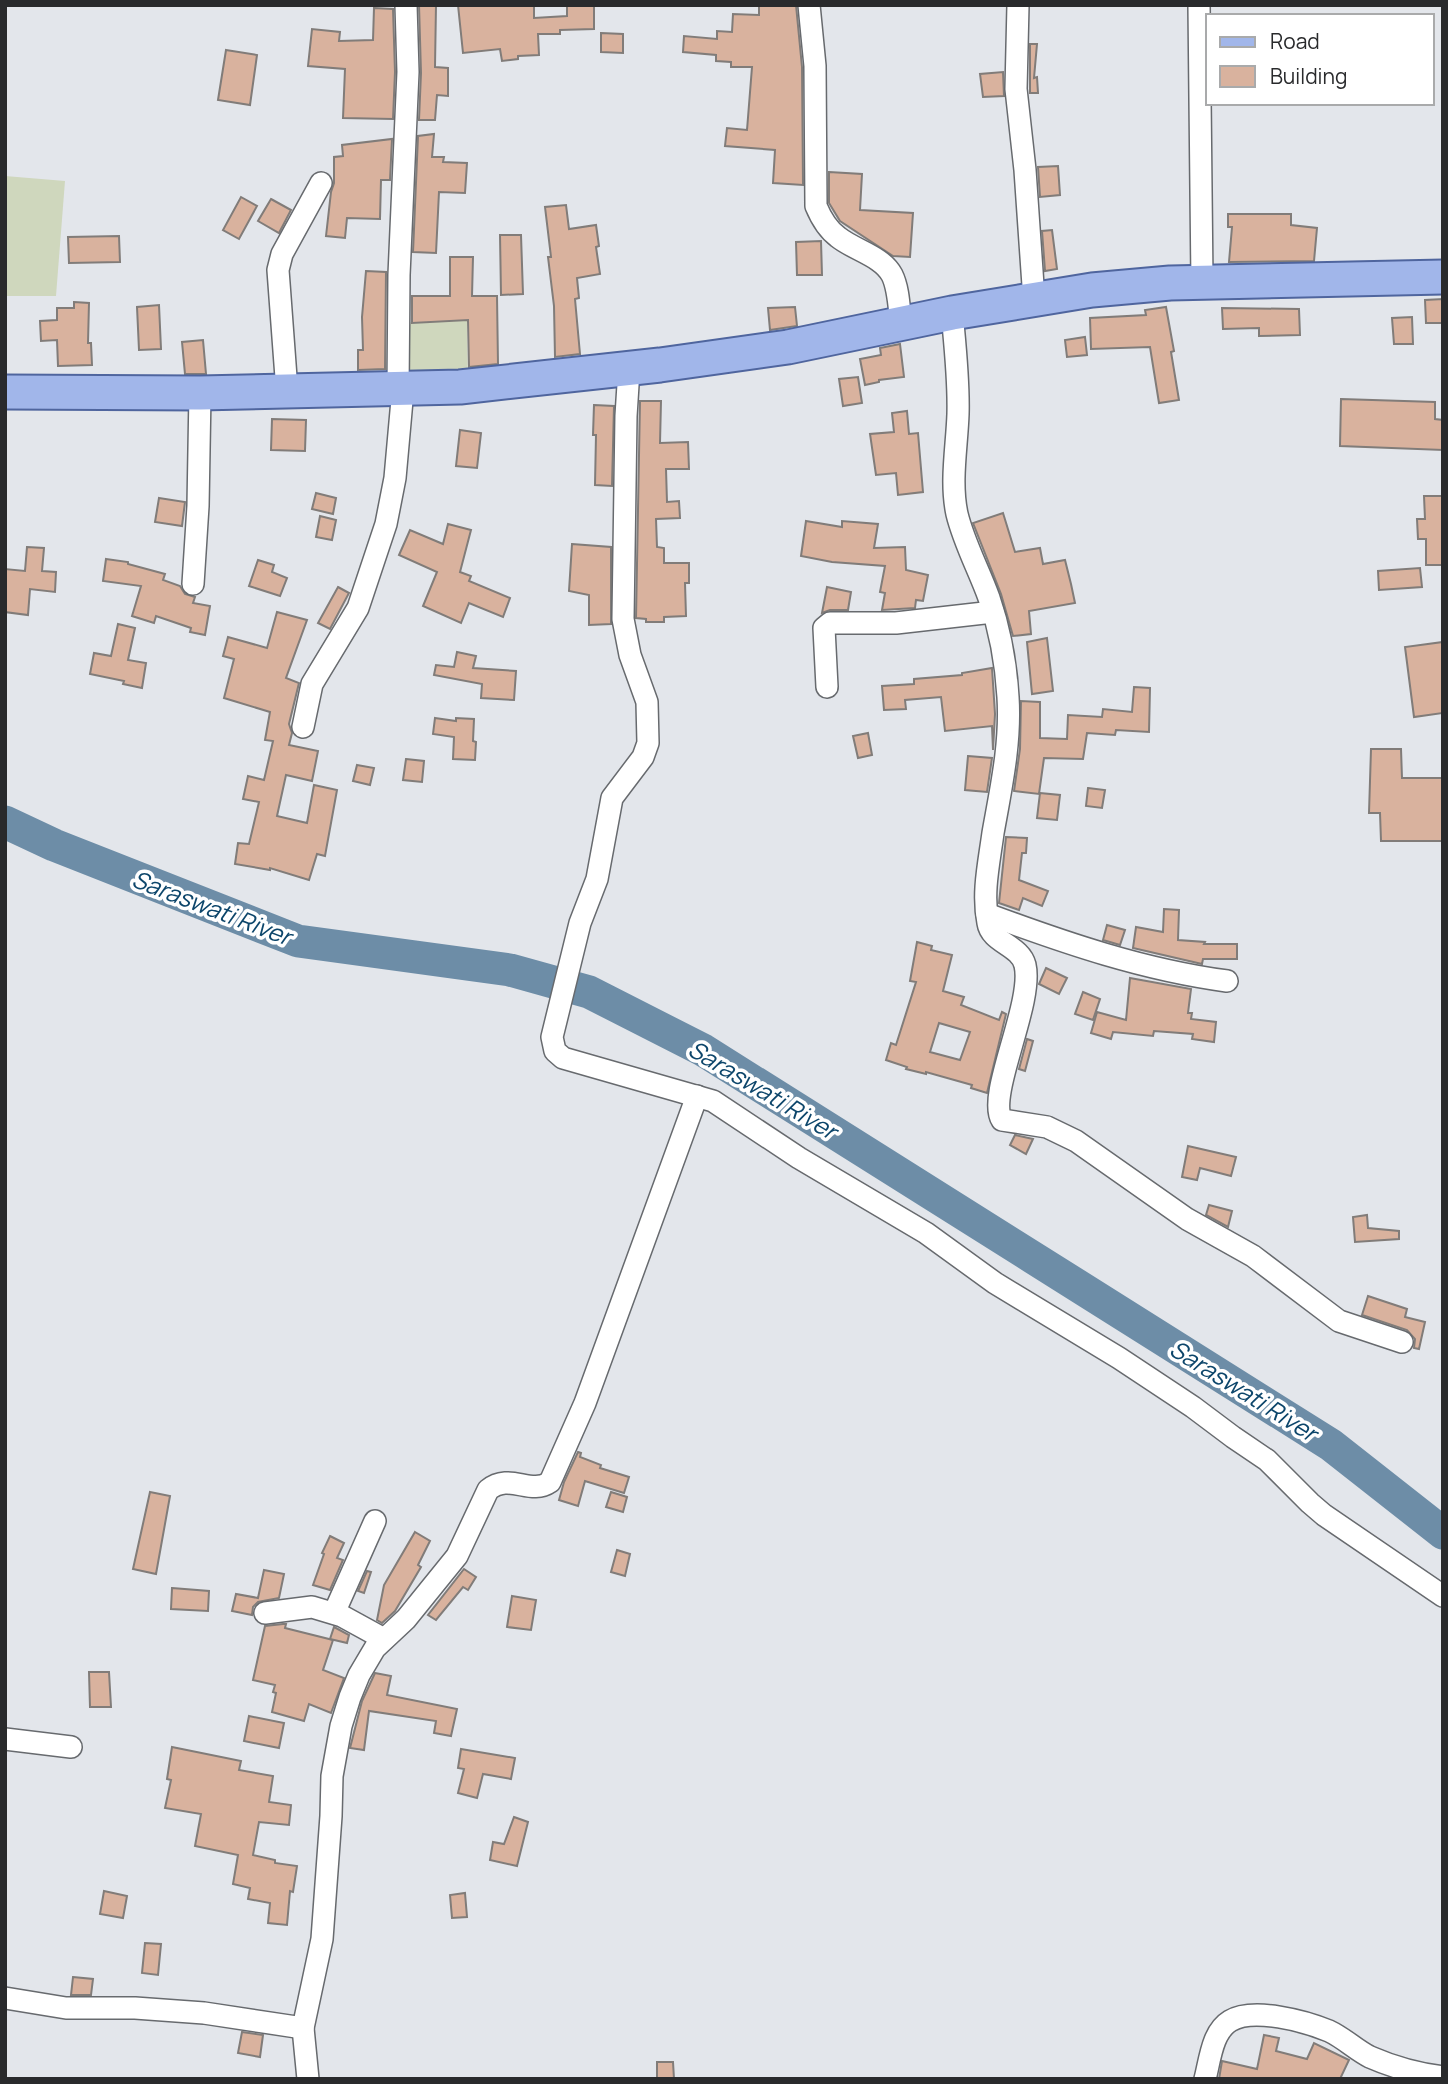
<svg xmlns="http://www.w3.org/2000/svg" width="1448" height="2084" viewBox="0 0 1448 2084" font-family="Manrope,sans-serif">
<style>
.pitch{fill:#cfd7bd}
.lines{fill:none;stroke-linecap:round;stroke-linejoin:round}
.river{stroke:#6d8da7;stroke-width:33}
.building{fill:#d9b29e;stroke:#817c79;stroke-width:2;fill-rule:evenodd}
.street-casing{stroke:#676a6e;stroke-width:24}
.primary-casing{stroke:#4f659e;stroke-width:37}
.street{stroke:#fff;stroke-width:21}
.primary{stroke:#a1b6ea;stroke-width:33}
.labels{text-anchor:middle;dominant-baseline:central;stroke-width:7;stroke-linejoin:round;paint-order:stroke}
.water-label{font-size:24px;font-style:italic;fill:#0d466b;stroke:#fff}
</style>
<rect width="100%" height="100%" fill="#e3e6eb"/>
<g class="pitch">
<path d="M5 176 65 181 56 296H5Z"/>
<path d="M467 320 468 383 391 387 389 323Z"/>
</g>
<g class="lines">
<path class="river" d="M5 822 54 845 298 941 510 970 589 992 703 1050 1331 1445 1443 1533"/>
</g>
<g class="building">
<path d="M419 5H436L435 67 448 68V96L437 95 435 120H419L421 73Z"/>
<path d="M458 5H534V18L567 16V5H594V29L560 30V34H538L539 55 518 56V59L502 61 500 49 463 53Z"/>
<path d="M759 5H796L802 67 803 185 773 183 775 150 725 146 727 128 747 130 752 67H731V62L716 61V55L683 52 684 36 717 39V31L732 32 733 14 759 15Z"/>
<path d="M374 8 393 9 395 72 393 119 343 118 345 69 308 66 312 29 340 32 339 41 373 40Z"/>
<path d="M601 33 623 34V53L601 52Z"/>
<path d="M1030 44H1037L1034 78 1037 77 1038 93H1030Z"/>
<path d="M226 50 257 55 250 105 218 100Z"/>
<path d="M1003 72 1004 96 983 97 980 74Z"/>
<path d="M434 134 432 157H444L443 162 467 163 465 193 439 192 436 253 413 252 418 136Z"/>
<path d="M392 139 390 180H381L380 219 347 218 345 238 326 236 331 192 334 183V157L343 156 342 145Z"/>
<path d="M1058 166 1060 195 1040 197 1038 167Z"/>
<path d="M829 172 862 174 860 210 913 213 910 257 893 256 840 221 829 203Z"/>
<path d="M241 197 257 206 239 239 223 230Z"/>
<path d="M271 199 291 210 279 233 258 221Z"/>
<path d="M566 205 569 229 596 225 599 246 596 247 600 274 577 278 579 298 575 299 580 354 555 357 554 306 548 257H551L545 207Z"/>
<path d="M1228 214H1291V225L1317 228 1314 261 1229 262 1232 227H1228Z"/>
<path d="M1052 230 1057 269 1045 271 1042 231Z"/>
<path d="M500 235H521L523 294 501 295Z"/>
<path d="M119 236 120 262 69 263 68 237Z"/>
<path d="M821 241 822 275H797L796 242Z"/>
<path d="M450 257H473L472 296H497L498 364 469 367 468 320 412 323V296H450Z"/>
<path d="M366 271 386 272 385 369 358 370V350H363L362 317Z"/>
<path d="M1443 299V323H1426L1425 300Z"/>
<path d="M74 302 89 303 88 343H91L92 365 58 366 57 340 41 341 40 321 57 320V308H74Z"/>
<path d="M159 305 161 349 139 350 137 307Z"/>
<path d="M795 307 797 326 770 330 768 308Z"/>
<path d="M1166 307 1174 351 1171 352 1179 400 1159 403 1150 347 1091 349 1090 318 1146 315 1145 310Z"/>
<path d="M1222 308 1299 309 1300 335 1259 336V328L1223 329Z"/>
<path d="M1412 317 1413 344H1394L1392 318Z"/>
<path d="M1085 337 1087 355 1067 357 1065 340Z"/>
<path d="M203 340 206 374H185L182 342Z"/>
<path d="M900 344 904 377 879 380V382L865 385 860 359 881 355 880 348Z"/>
<path d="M858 377 862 403 843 406 839 379Z"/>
<path d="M1341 399 1435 402V419L1443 420V450L1340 446Z"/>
<path d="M640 401H661L660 443 688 442 689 469H666L667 502 679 501 680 518 656 519 657 547 664 548V563H689V583H685L686 616 664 617V622H646V619L636 618Z"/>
<path d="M594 405 614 406 612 486 595 485 596 435H593Z"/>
<path d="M907 411 909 434 918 433 923 492 898 495 896 473 876 475 870 434 894 432 892 413Z"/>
<path d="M272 419 306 420 305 451 271 450Z"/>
<path d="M460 430 481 433 477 468 456 466Z"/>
<path d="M316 493 336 498 333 514 312 509Z"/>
<path d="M1424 496H1443V565H1426V539H1418L1417 519H1425Z"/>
<path d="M159 498 185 502 182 526 155 522Z"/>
<path d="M1003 513 1015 552 1040 548 1043 564 1065 560 1071 584 1075 603 1029 611 1031 634 1013 636 1001 594 973 523Z"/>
<path d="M320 516 336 520 332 540 316 537Z"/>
<path d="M806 521 842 527V521L878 524 874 548 905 547 906 570 928 575 923 601 916 600 915 608 882 610 885 593 880 592 885 566 832 562 801 556Z"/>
<path d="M448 524 471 530 460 572 471 576 469 581 510 598 503 617 469 603 461 623 423 606 437 572 399 555 410 530 443 544Z"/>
<path d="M572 544 611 547V624L589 625V595L569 591Z"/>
<path d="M27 547 44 548 42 571 56 572 55 592 30 589 28 615 5 612V569L25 571Z"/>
<path d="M106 559 128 562V564L165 574 163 580 180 586 185 594 195 597 193 603 210 606 205 635 190 632 191 628 156 616 154 623 132 616 141 586 103 581Z"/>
<path d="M258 560 274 565 272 572 287 578 280 596 249 586Z"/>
<path d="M1420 568 1422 587 1379 590 1378 571Z"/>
<path d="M338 587 349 593 330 629 318 623Z"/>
<path d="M827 587 851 592 848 610H830L822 613Z"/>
<path d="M277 612 307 620 286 678 299 683 289 724 292 733 289 745 318 751 312 781 286 775 277 816 307 823 314 785 337 790 325 856 317 854 309 880 270 868V870L235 864 238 843 249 844 259 802 243 799 248 776 264 780 273 741 265 740 270 712 224 698 234 659 223 656 228 637 267 648Z"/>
<path d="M118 624 135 628 128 660 146 663 142 688 123 684 124 681 90 674 94 653 111 656Z"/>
<path d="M1047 638 1053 691 1032 694 1027 642Z"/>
<path d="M1443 642V713L1414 717 1405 647Z"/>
<path d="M457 652 476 656 473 668 516 671 514 700 481 698 482 684 434 675 436 665 454 667Z"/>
<path d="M992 668 995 714 993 750 992 726 945 731 941 697 905 700 906 709 884 710 882 686 914 684V679L962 675V673Z"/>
<path d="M1134 687 1150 688 1149 732 1116 730 1115 735 1087 733 1083 759 1044 758 1039 794 1014 791 1020 749 1021 701 1040 702V738L1067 739 1068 715 1102 717 1103 709 1132 712Z"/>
<path d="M435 718 456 721V718L474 719 473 741 476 742 475 760 453 759 454 737 433 734Z"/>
<path d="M868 733 872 755 858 758 853 736Z"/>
<path d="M1371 749H1401L1402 778H1443V841H1381L1380 813H1369Z"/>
<path d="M968 756 992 758 987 792 965 790Z"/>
<path d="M406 759 424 761 422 782 403 780Z"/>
<path d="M357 765 374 768 370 785 353 781Z"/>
<path d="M1088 788 1105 790 1102 808 1086 806Z"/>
<path d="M1040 793 1060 795 1057 820 1037 818Z"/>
<path d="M1006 837 1027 838 1026 853H1022L1019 880 1048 891 1042 906 1023 898 1019 910 999 903Z"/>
<path d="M1164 909 1179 910 1178 940 1205 942 1204 944H1237V959H1203L1202 964 1133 948 1136 927 1163 932Z"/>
<path d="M1107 925 1125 930 1120 945 1103 940Z"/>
<path d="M917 942 932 946 931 950 952 955 943 991 964 997 961 1005 999 1020 1002 1012 1006 1014 987 1093 971 1088 972 1085 926 1072V1074L906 1069 907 1067 886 1060 891 1043 896 1045 916 982 910 981ZM939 1023 970 1032 960 1060 930 1052Z"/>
<path d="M1046 968 1067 978 1059 994 1039 984Z"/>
<path d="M1130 978 1191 989 1188 1013H1192L1191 1019 1216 1022 1214 1042 1192 1039 1193 1034 1154 1031 1153 1036 1113 1032 1111 1039 1091 1033 1097 1012 1126 1020Z"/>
<path d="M1083 992 1100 999 1093 1020 1075 1014Z"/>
<path d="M1027 1039 1033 1041 1025 1071 1019 1069Z"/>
<path d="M1015 1135 1033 1139 1026 1154 1010 1145Z"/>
<path d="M1188 1146 1236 1157 1231 1176 1200 1168 1197 1180 1182 1177Z"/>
<path d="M1209 1205 1232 1211 1228 1227 1206 1215Z"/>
<path d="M1367 1215 1368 1228 1399 1231V1239L1355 1242 1353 1217Z"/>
<path d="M1368 1296 1407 1309 1405 1317 1425 1322 1419 1349 1414 1348 1415 1339 1407 1330 1362 1315Z"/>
<path d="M578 1452 581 1453 580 1457 601 1465 600 1468 629 1477 624 1493 585 1481 578 1506 559 1500 564 1482Z"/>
<path d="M150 1492 170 1496 156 1574 133 1569Z"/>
<path d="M611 1492 627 1497 623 1512 606 1507Z"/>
<path d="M415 1532 430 1541 418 1565 421 1567 395 1611 382 1623 377 1620 384 1585Z"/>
<path d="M330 1536 344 1543 337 1558 343 1560 330 1590 313 1585 324 1554 322 1553Z"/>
<path d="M617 1550 630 1554 625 1576 611 1572Z"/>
<path d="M464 1569 476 1577 468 1590 463 1587 436 1620 428 1615Z"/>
<path d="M264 1570 284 1574 279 1598 258 1602 253 1607 252 1615 232 1611 236 1594 258 1598Z"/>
<path d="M367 1571 371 1572 364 1593 358 1591Z"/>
<path d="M172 1588 209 1591 208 1611 171 1609Z"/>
<path d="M512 1596 536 1600 531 1630 507 1627Z"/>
<path d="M283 1624H286L285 1628 333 1640 323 1670 344 1678 331 1713 309 1704 304 1721 272 1712 276 1693 273 1692 275 1685 253 1680 265 1626Z"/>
<path d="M334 1627 349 1635 347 1643 330 1639Z"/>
<path d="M89 1672H109L111 1707H90Z"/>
<path d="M375 1673 391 1676 387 1695 457 1709 451 1736 434 1733 436 1721 369 1711 364 1750 350 1748 362 1701Z"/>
<path d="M249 1716 284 1723 279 1748 244 1741Z"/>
<path d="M172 1747 241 1761 239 1770 273 1776 269 1802 291 1805 289 1825 259 1822 253 1855 275 1860V1863L297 1866 293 1892 290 1891 287 1925 268 1923 270 1903 248 1899 250 1888 233 1884 238 1855 195 1846 201 1814 165 1808 171 1780 167 1779Z"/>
<path d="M461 1749 515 1758 511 1779 483 1774 477 1798 458 1793 464 1769 458 1768Z"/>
<path d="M514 1817 528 1822 517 1866 490 1860 493 1842 504 1844Z"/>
<path d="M104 1891 127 1896 123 1918 100 1914Z"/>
<path d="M465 1893 467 1917 452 1918 450 1895Z"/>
<path d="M145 1943 161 1944 158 1975 142 1973Z"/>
<path d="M73 1977 93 1979 91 1995H71Z"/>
<path d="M242 2032 263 2035 260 2057 238 2053Z"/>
<path d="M1264 2035 1279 2038 1276 2051 1307 2059 1314 2043 1349 2060 1340 2079H1219L1222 2061 1257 2069Z"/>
<path d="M657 2062H673L674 2079H657Z"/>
</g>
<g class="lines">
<defs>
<g id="street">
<path d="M809 5 815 66 816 206C821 218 827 229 838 237 854 250 882 256 892 275 899 289 899 309 901 324"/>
<path d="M1018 5 1016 89 1025 170 1034 300"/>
<path d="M1199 5 1202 282"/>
<path d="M952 313C955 346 959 380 958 414 957 446 950 482 957 514 964 543 979 570 989 598 1000 630 1006 663 1008 697 1011 743 1001 788 993 833 989 863 982 893 988 923 991 943 1020 945 1025 965 1034 1003 986 1096 1002 1120L1047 1127 1076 1141 1187 1219 1253 1256 1339 1321 1402 1342"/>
<path d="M629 369 626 416 623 619 630 655 647 702 648 743 643 757 612 798 597 879 580 923 552 1037 555 1051 563 1058 713 1101 799 1158 926 1233 995 1283 1119 1358 1193 1407 1233 1437 1267 1460 1310 1503 1324 1515 1443 1596"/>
<path d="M398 389 399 275 408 72 406 5"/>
<path d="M287 391 278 270 282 254 321 183"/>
<path d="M193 584 198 506 200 393"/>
<path d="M827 687 824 628 830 623H896L993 612"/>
<path d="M303 727 312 684 358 608 386 524 395 478 403 389"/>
<path d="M987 914C1065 943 1144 970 1227 981"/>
<path d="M265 1613 312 1607 342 1616 384 1639"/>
<path d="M334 1613 375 1521"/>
<path d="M5 1739 71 1747"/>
<path d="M5 1998 66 2008H135L204 2013 303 2028 322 1939 331 1816 332 1776 341 1726 350 1697 359 1675 375 1648 406 1619 457 1556 488 1490C510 1472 530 1496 550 1482L585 1403 697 1096"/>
<path d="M303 2028 308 2079"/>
<path d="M1205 2079C1210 2060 1212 2032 1230 2021 1253 2007 1305 2021 1329 2031 1344 2038 1356 2050 1370 2057 1393 2067 1418 2074 1443 2077"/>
</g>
<path id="primary" d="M5 392 200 393 460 387 660 365 788 347 952 313 1092 290 1170 283 1443 277"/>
</defs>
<use href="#street" class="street-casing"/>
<use href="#primary" class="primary-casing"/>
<use href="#street" class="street"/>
<use href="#primary" class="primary"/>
</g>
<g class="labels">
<g class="water-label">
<text transform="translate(212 907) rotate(21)">Saraswati River</text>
<text transform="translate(763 1089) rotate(31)">Saraswati River</text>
<text transform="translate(1244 1390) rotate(32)">Saraswati River</text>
</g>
</g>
<rect width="1448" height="2084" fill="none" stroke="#292a2c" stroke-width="14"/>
<rect x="1206" y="14" width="228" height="91" fill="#ffffff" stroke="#a9aaab" stroke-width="2"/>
<rect x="1220" y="37" width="35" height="10" fill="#a1b6ea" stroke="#a9aaab" stroke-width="2"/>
<text x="1270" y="49" font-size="21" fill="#292a2c">Road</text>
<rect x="1220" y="66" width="35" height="21" fill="#d9b29e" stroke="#a9aaab" stroke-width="2"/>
<text x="1270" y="84" font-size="21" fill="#292a2c">Building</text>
</svg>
